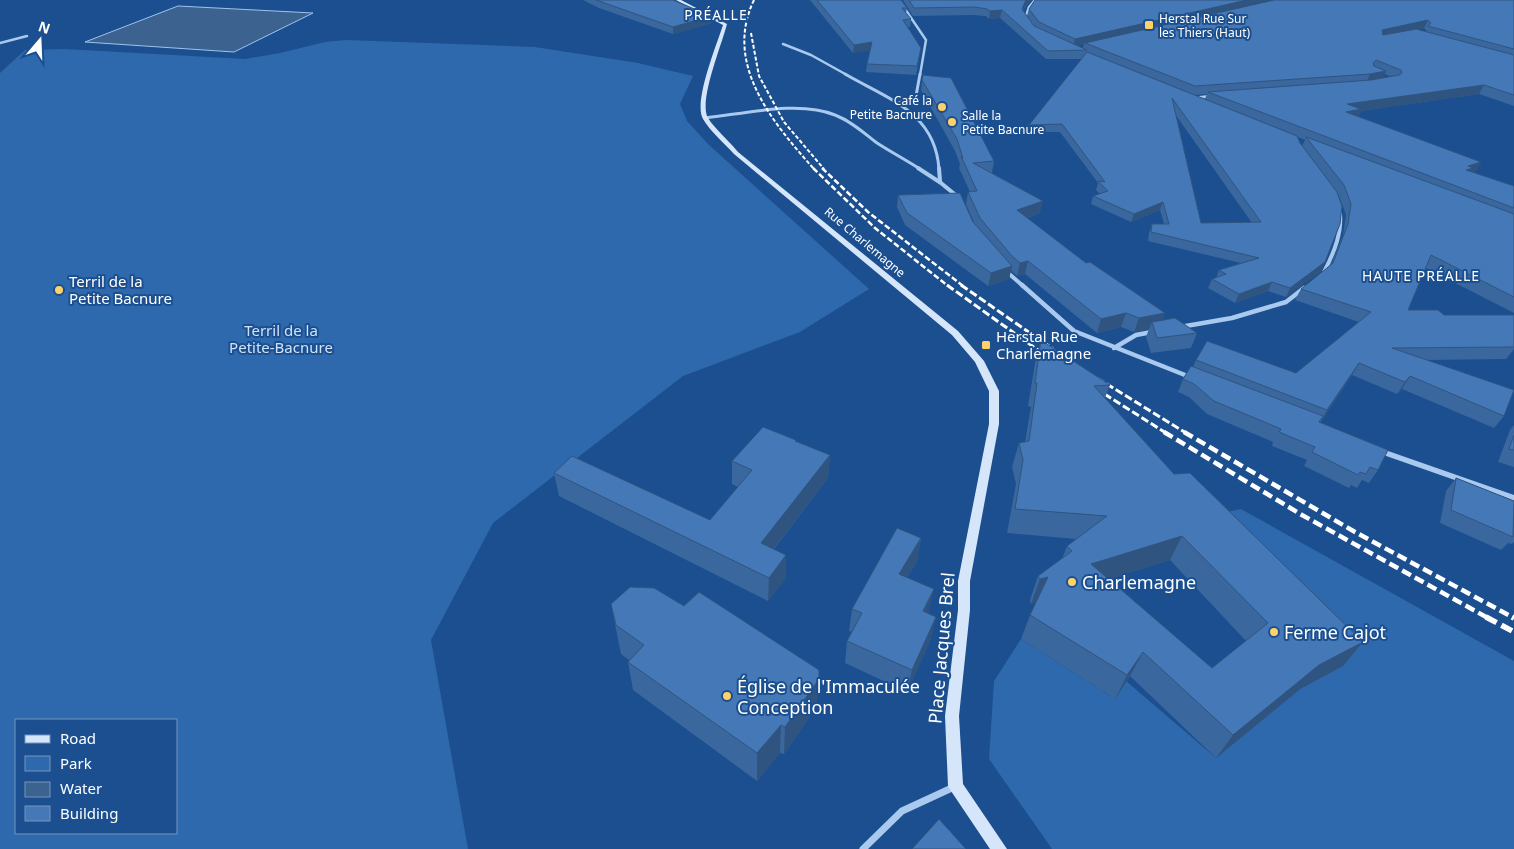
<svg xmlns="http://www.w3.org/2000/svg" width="1514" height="849" viewBox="0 0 1514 849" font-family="'Noto Sans',sans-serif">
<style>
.green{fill:#2e69ad;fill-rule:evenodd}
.water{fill:#3c6290;stroke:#9cc4f0}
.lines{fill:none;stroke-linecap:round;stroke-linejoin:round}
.street-far5{stroke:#a9c9ee;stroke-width:2.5}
.street-far4{stroke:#a9c9ee;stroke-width:3}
.street-far3{stroke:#a9c9ee;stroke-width:4}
.street-far2{stroke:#a9c9ee;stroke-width:4.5}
.street-far1{stroke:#a9c9ee;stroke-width:5.5}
.street{stroke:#a9c9ee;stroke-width:7}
.secondary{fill:#d6e6fa;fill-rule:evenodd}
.rail-far4{stroke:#fff;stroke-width:2;stroke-dasharray:4 2;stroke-linecap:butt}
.rail-far3{stroke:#fff;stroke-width:2.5;stroke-dasharray:6 2.5;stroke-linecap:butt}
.rail-far2{stroke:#fff;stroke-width:3;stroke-dasharray:8 3;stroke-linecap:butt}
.rail-far1{stroke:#fff;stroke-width:4.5;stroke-dasharray:10 4.5;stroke-linecap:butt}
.rail{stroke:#fff;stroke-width:5.5;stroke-dasharray:12 5.5;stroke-linecap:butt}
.wall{fill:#3a679d;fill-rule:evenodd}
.shaded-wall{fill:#305480}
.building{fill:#4478b7;stroke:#305480;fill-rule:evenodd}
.poi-dot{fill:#ffd166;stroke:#1b4f8f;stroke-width:2}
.labels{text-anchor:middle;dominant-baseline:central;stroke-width:4;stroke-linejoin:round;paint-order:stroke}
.far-poi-label{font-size:12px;fill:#fff;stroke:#1b4f8f;text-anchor:start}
.far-street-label{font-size:12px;fill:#fff;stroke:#1b4f8f}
.far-neighbourhood-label{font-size:14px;letter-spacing:1px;fill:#fff;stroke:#1b4f8f}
.poi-label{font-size:15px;fill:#fff;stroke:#1b4f8f;text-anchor:start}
.park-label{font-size:15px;fill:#cfe3fa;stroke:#1b4f8f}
.near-poi-label{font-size:18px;fill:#fff;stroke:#1b4f8f;text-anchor:start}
.near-street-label{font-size:18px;fill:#fff;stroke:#1b4f8f}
</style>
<rect width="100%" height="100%" fill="#1b4f8f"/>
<g class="green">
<path d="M346 40 535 47 638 63 693 76 680 104 687 121 708 144 869 289 800 332 683 376 493 523 431 640 468 849H0V73L25 50 65 49 245 59 280 53 325 42ZM16 720H176V833H16Z"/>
<path d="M1241 509 1514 661V849H1052L989 759 994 681 1021 639 1115 699 1126 681 1216 758 1300 689 1342 666 1199 518Z"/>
</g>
<path class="water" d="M178 6 313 13 234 52 85 42Z"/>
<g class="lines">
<g class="street-far5">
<path d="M899 0 926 40 920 75"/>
<path d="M1025 19 1029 7 1035 0"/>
<path d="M0 43 27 36"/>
<path d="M783 44 811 55 847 75"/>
</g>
<g class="street-far4">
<path d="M845 74C888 99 935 112 939 169"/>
<path d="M1194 98 1213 96"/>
<path d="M897 104 916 96 920 74"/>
<path d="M705 118C743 114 799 100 835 115 851 121 864 133 877 143 891 152 906 160 920 169"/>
</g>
<g class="street-far3">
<path d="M918 168 941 183 958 197"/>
<path d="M939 168 940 181"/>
<path d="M1006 271 1023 286"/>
<path d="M1323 274C1334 253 1344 230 1339 206"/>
</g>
<g class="street-far2">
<path d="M1022 285 1074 331 1190 377"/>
<path d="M1180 327 1232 318 1286 302 1304 288"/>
<path d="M1114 348 1136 335 1152 332"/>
</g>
<path class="street-far1" d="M1380 451 1514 498"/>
<path class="street" d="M863 849 902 811 954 787"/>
<path class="secondary" d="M676 0H681L727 24C722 44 700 97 707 116 711 125 731 143 738 152L958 331 984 361 999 391V424L970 581V610L959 716 963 784 1007 849H990L951 791 948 786 945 716 958 610V581L989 424V391L975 362 952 335 734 154C725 144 710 131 703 119 693 102 717 44 723 25Z"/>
<g class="rail-far4">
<path d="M754 0C723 64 773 123 814 169"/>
<path d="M751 33 759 76 784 122 824 169"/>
</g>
<g class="rail-far3">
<path d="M813 168 875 228 948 286"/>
<path d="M822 168 868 212 963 286"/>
</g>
<g class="rail-far2">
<path d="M947 285 1049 358"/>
<path d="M961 285 1053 349"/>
<path d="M1097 378 1186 433"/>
<path d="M1095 388 1166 433"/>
</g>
<g class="rail-far1">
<path d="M1164 432 1302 515 1488 618"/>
<path d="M1184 432 1355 532 1514 618"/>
</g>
<g class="rail">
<path d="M1486 617 1514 632"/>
<path d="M1512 617 1514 618"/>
</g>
</g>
<g class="wall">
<path d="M583 0H673L712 23 673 34 599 8Z"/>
<path d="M810 0H901L907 8 906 13 911 19 910 27H908L921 48 916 75 866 72 867 64 870 50 853 53Z"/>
<path d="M903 0H1031L1023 10 1027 16 1029 9 1514 0V106L1479 94 1361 111 1358 117 1481 162 1475 172 1473 173 1514 186V313L1426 268 1408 310 1444 315H1514V349L1506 359 1427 360 1504 416 1494 428 1402 389 1397 394 1352 375 1320 423 1378 470 1369 483 1362 480 1357 488 1351 485 1349 488 1304 466 1307 460 1272 446 1273 442 1207 414 1189 397 1178 392 1183 379 1193 367 1196 360 1296 373 1359 322 1295 300 1301 289 1331 265 1343 235 1346 215 1339 196 1338 194 1325 262 1321 271 1286 297 1268 291 1235 303 1208 288 1212 279 1216 278 1219 270 1241 263 1148 241 1149 233 1152 224H1164L1160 210 1131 222 1091 204 1093 196 1100 194 1096 190 1098 183 1060 132H1028L1029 125 1082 59H1046L1000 18 989 19 986 16 973 15 913 16ZM1424 28 1426 30V32L1417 30ZM1084 44 1083 48 1077 46ZM1385 74 1392 77 1382 78ZM1207 94 1205 99 1195 95ZM1175 114 1252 223H1201ZM1298 137 1305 140 1302 146 1300 143Z"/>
<path d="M923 75 994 161 992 173H991L1040 213 1027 218 1162 321 1197 333 1191 348 1151 353 1146 337 1149 329 1134 332 1121 327 1097 333 1025 274 1017 276 1011 270 1009 279 988 286 905 225 897 207 898 195 973 222 974 223 966 204 968 192H970L959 168 960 164 955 151 921 90Z"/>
<path d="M1041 340 1110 385 1105 398 1343 666 1300 689 1216 758 1130 676 1115 699 1021 639 1030 615 1036 602 1031 604 1030 600 1038 576 1062 559 1067 546 1076 539 1007 533 1016 484 1012 467 1019 443 1025 442 1031 407 1028 406 1035 363ZM1170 560 1246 641 1212 668 1109 579Z"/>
<path d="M1514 425V467L1498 462 1510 430Z"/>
<path d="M796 441 830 455 828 478 774 549 786 578 768 601 559 496 554 473 710 520 738 487 732 484V461Z"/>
<path d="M1456 478 1514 501V542L1512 544 1508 543 1501 550 1440 523 1446 491Z"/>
<path d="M921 538 917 561 907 578 929 611 928 614 931 639 907 692 845 663 847 641 852 632 849 631 852 609Z"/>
<path d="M611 604 684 606 819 679 816 708 784 754 780 753 757 781 633 690 628 662 629 660 621 654Z"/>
</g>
<g class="shaded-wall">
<path d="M1026 0H1031L1023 9 1021 17 1022 9 1025 2Z"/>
<path d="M1247 0H1277L1085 43 1084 44 1073 47 1075 39Z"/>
<path d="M1002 10 1000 18 989 19 990 11Z"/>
<path d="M711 16 712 23 673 34V27Z"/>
<path d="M1428 20 1424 28 1378 39 1382 30Z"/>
<path d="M872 42 871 50 853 53 854 45Z"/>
<path d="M1386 71 1382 80 1366 83 1370 74Z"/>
<path d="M1484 85 1479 94 1361 111 1357 119 1343 113 1347 104Z"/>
<path d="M1481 162 1475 172 1469 174 1459 180 1468 166Z"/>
<path d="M1043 201 1040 213 1014 222 1017 210Z"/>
<path d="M1163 202 1160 210 1131 222 1134 214Z"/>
<path d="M1028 261 1025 274 1017 276 1020 263Z"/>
<path d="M1325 262 1321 271 1286 297 1290 288Z"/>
<path d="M1012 266 1009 279 988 286 991 273Z"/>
<path d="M1272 282 1268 291 1235 303 1239 294Z"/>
<path d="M1126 313 1121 327 1097 333 1101 319Z"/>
<path d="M1165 313 1160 327 1152 322 1149 329 1134 332 1139 318Z"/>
<path d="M1359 363 1352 375 1320 423 1327 410Z"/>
<path d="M1410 376 1402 389 1397 394 1405 382Z"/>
<path d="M830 455 828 478 760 566 761 543Z"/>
<path d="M1182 536 1170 560 1081 588 1091 564Z"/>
<path d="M921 538 917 561 895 597 899 574Z"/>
<path d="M786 555V578L768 601 769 578Z"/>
<path d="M1048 577 1039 601 1031 604 1040 579Z"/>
<path d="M934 589 929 611 918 634 923 611Z"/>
<path d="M936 617 931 639 907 692 912 670Z"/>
<path d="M1363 642 1343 666 1300 689 1216 758 1233 735 1319 665Z"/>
<path d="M1143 652 1130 676 1115 699 1127 675Z"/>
<path d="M819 679 816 708 784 754 785 727Z"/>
<path d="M781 725 780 753 757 781V753Z"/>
</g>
<g class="building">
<path d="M596 0H673L711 16 673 27Z"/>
<path d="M817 0H901L907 8H902L911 19 903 20 921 48 917 66 867 64 872 42 854 45Z"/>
<path d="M909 0H1026L1025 2 1022 9 1034 26 1087 50 1048 51 1002 10 990 11 987 9 975 7 914 8Z"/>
<path d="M1035 0H1247L1075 39 1039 22 1029 9Z"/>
<path d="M1274 0H1514V49L1428 26 1431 23 1428 20 1382 30 1383 35 1416 29 1514 55V95L1484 85 1347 104 1361 109 1346 112 1481 162 1468 166 1473 168 1466 170 1514 186V208L1208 92 1371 80 1399 75 1402 73 1401 70 1376 60 1373 63 1374 66 1386 71 1370 74 1195 86 1085 43Z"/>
<path d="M1087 52 1297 136 1300 143 1337 192 1342 206 1340 224 1325 262 1290 288 1272 282 1239 294 1212 279 1226 274 1219 270 1259 258 1151 232 1152 224H1169L1163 202 1134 214 1093 196 1108 191 1098 181 1105 182 1062 124 1029 125ZM1172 98 1261 222 1201 223Z"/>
<path d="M923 75 951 78 994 161 973 163 1043 201 1017 210 1086 263 1090 262 1165 313 1139 318 1126 313 1101 319 1028 261 1020 263 1012 256 980 218 968 192 977 191 961 156 963 158 957 139 922 80Z"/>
<path d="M1306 137 1514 214V297L1431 255 1408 310H1438L1444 315H1514V347L1392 348 1514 390 1504 416 1410 376 1405 382 1359 363 1327 410 1196 360 1207 341 1296 373 1371 312 1301 289 1333 263 1348 224 1351 204 1344 185Z"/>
<path d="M960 193 973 222 1012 266 991 273 907 213 898 195Z"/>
<path d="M1175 318 1197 333 1157 338 1152 322Z"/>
<path d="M1041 340 1110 385 1094 386 1174 474 1190 473 1363 642 1319 665 1233 735 1143 652 1127 675 1030 615 1048 577 1040 579 1038 576 1072 551 1067 546 1107 516 1015 509 1023 460 1019 443 1029 441 1037 383H1035ZM1182 536 1268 623 1212 668 1091 564Z"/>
<path d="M1191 366 1323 416 1319 422 1388 450 1378 470 1370 467 1366 474 1360 472 1358 475 1312 452 1315 447 1279 432 1281 429 1214 401 1194 384 1183 379Z"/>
<path d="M763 427 796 440 795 441 830 455 761 543 786 555 769 578 554 473 572 456 710 520 752 470 732 461Z"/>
<path d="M1514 435V450L1509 449Z"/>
<path d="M1456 478 1514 501 1513 537 1451 510Z"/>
<path d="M897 528 921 538 899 574 934 589 923 611 936 617 912 670 847 641 862 613 852 609Z"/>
<path d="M630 587 654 588 684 606 699 592 819 670V679L785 727 781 725 757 753 628 662 644 645 616 625 611 604Z"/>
<path d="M939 819 966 849H912Z"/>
</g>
<g class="poi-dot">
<rect x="1144" y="20" width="10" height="10" rx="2.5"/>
<circle cx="942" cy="107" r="5"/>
<circle cx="952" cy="122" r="5"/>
<circle cx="59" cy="290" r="5"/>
<rect x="981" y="340" width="10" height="10" rx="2.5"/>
<circle cx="1072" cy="582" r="5"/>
<circle cx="1274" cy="632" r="5"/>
<circle cx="727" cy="696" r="5"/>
</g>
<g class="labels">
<g class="far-poi-label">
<text x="1159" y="18">Herstal Rue Sur<tspan x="1159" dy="14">les Thiers (Haut)</tspan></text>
<text x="932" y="100" text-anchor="end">Café la<tspan x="932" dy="14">Petite Bacnure</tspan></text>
<text x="962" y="115">Salle la<tspan x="962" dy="14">Petite Bacnure</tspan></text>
</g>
<g class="far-street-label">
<text transform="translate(865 242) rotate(40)">Rue Charlemagne</text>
</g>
<g class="far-neighbourhood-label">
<text x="716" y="14">PRÉALLE</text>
<text x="1421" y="275">HAUTE PRÉALLE</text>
</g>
<g class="poi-label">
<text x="69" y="281">Terril de la<tspan x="69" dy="17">Petite Bacnure</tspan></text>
<text x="996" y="336">Herstal Rue<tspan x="996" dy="17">Charlemagne</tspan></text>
</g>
<g class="park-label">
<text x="281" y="330">Terril de la<tspan x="281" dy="17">Petite-Bacnure</tspan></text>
</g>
<g class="near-poi-label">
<text x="1082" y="582">Charlemagne</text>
<text x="1284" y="632">Ferme Cajot</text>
<text x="737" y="686">Église de l'Immaculée<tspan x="737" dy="21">Conception</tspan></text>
</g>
<g class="near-street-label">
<text transform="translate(941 648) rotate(-85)">Place Jacques Brel</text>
</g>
</g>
<rect x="15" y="719" width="162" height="115" fill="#1b4f8f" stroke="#7695bc"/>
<rect x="25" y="735" width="25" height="8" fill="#d6e6fa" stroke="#7695bc"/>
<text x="60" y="744" font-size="15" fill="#ffffff">Road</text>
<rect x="25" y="756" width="25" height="15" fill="#2e69ad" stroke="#7695bc"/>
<text x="60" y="769" font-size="15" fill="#ffffff">Park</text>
<rect x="25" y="782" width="25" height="15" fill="#3c6290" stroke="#7695bc"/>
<text x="60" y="794" font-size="15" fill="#ffffff">Water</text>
<rect x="25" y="806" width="25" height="15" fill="#4478b7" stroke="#7695bc"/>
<text x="60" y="819" font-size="15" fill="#ffffff">Building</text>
<g transform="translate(40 40) rotate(19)" stroke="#1b4f8f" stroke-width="4" paint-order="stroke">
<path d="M0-4L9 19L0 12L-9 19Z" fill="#ffffff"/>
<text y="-8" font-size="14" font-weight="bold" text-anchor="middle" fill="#ffffff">N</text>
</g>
</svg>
